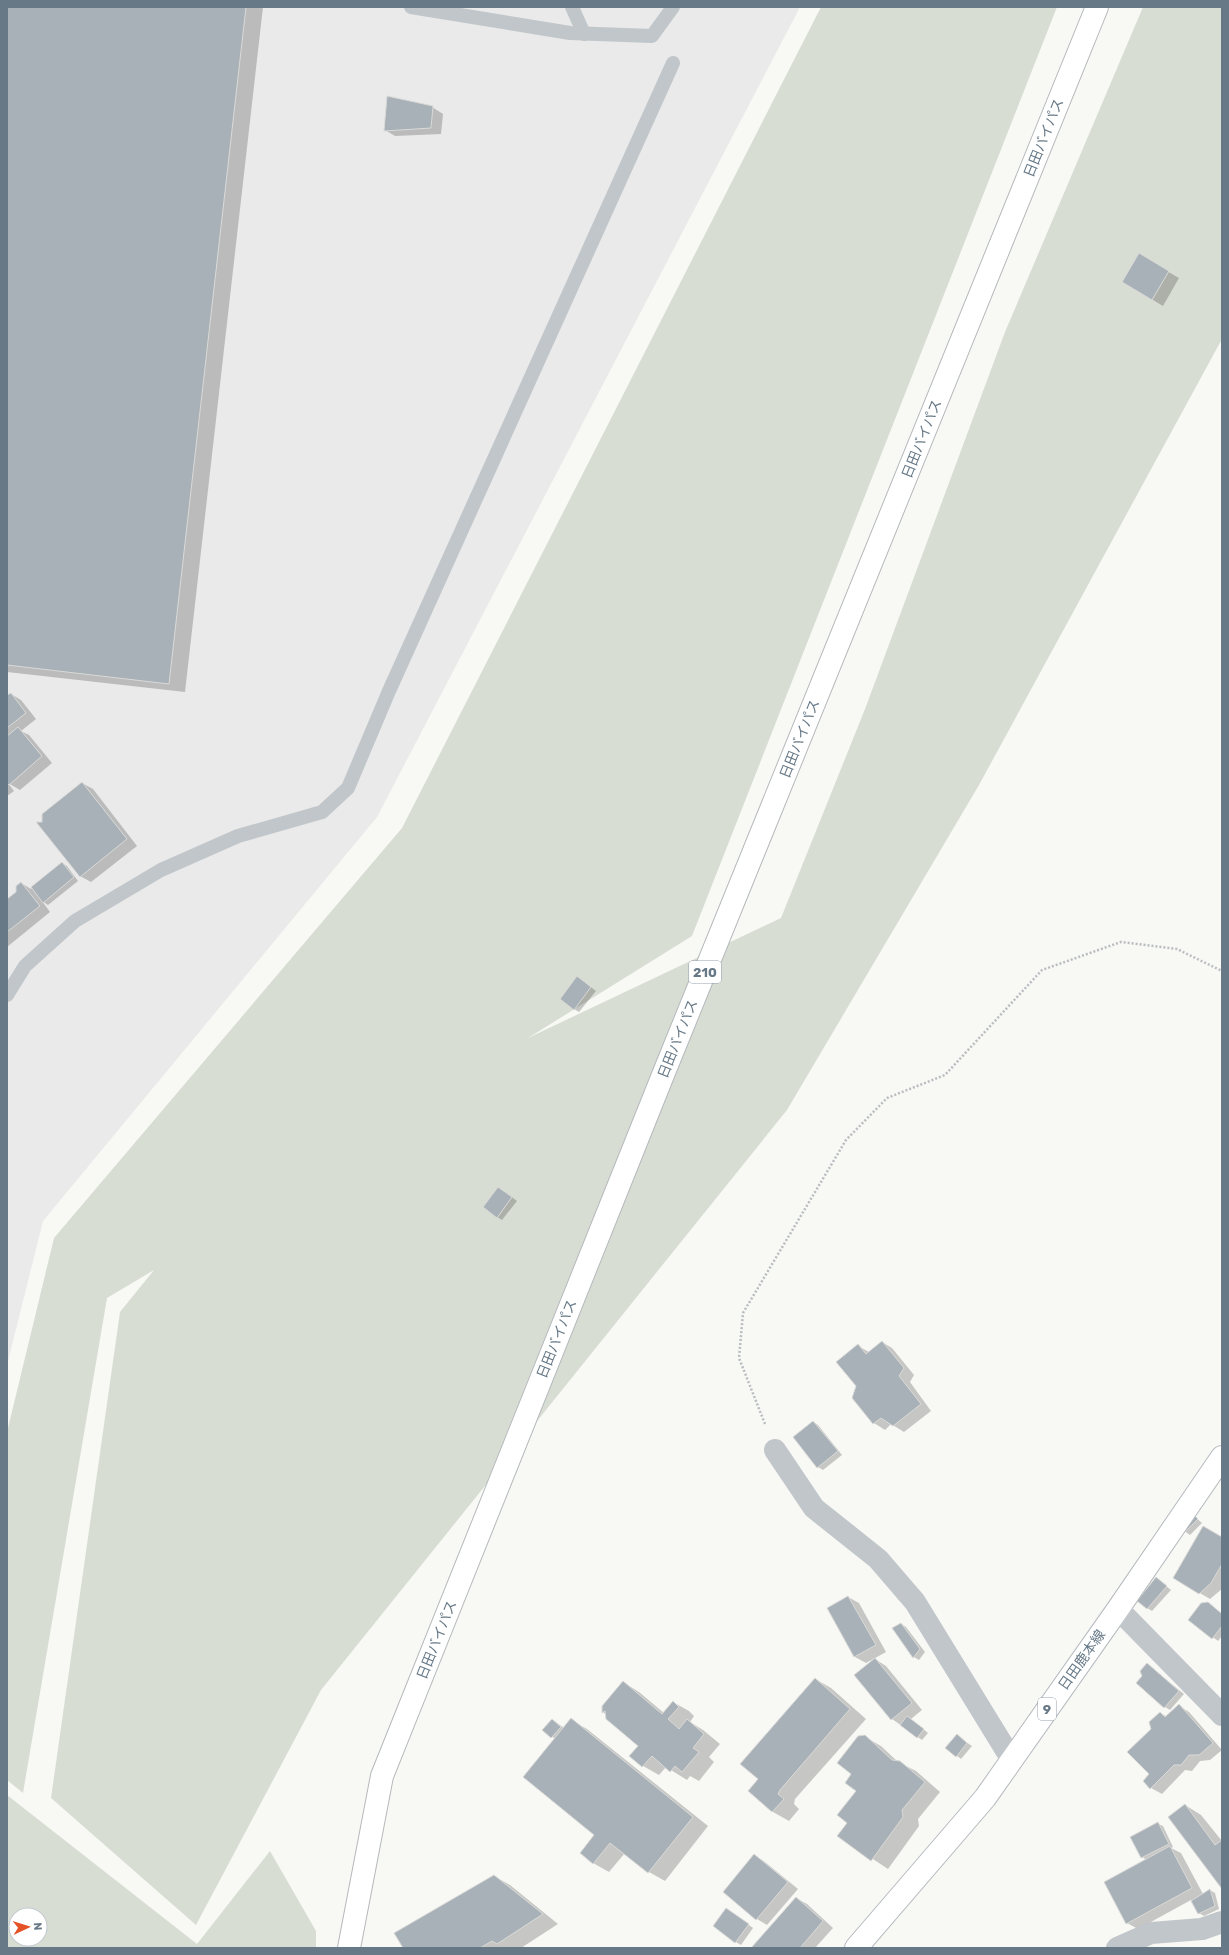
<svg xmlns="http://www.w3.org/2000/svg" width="1229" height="1955" viewBox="0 0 1229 1955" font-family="Rubik,'Noto Sans JP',sans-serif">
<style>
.built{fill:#e9eae9}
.green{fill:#d8ddd4;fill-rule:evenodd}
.shadow{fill:#0003}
.building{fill:#a8b1b7;stroke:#dadad8}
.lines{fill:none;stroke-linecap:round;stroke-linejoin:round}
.primary-casing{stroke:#b5babe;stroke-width:24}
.trunk-casing{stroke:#b5b9bc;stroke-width:24}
.path{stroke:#b9bdc0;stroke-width:2.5;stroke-dasharray:2 2;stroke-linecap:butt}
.service{stroke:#c1c6ca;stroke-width:14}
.minor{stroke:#c1c6ca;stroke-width:22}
.primary{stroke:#fff;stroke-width:22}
.trunk{stroke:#fff;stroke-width:22}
.labels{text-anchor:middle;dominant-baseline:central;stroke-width:4;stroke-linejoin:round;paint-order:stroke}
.shield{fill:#fff;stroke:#95a1ab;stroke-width:1}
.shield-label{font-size:13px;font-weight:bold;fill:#677987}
.street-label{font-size:14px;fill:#677987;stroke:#fff}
</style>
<rect width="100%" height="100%" fill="#f8f8f5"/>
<path class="built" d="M7 7H800L377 817 43 1221 7 1365Z"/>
<g class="green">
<path d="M821 7H1057L692 936 528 1038 781 918 865 709 1005 332 1143 7H1222V339L979 785 787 1110 321 1690 196 1925 51 1798 120 1312 154 1270 107 1298 23 1793 7 1780V1432L54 1238 402 828Z"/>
<path d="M7 1795 197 1944 270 1851 316 1931V1948H7ZM16 1915H40V1939H16Z"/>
</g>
<g class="shadow">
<path d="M7 7H263L185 692 7 672Z"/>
<path d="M432 107 443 114 441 134 395 136 385 130Z"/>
<path d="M1139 255 1179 278 1163 306 1123 282Z"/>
<path d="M11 694 21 700 36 719 21 731 29 735 52 763 20 790 8 783 14 791 7 796V697Z"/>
<path d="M82 783 93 789 137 846 91 882 80 876Z"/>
<path d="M62 863 67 866 78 881 48 905 42 901 50 912 7 947V901L17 893 21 883 31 889Z"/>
<path d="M583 981 596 991 579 1012 574 1009Z"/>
<path d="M504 1191 517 1201 502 1220 497 1217Z"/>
<path d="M882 1342 892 1348 914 1375 910 1382 931 1411 904 1432 891 1424 885 1430 874 1423 853 1398 857 1386 858 1346 869 1352Z"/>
<path d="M813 1422 818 1425 842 1455 823 1470 818 1467 794 1438Z"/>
<path d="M1193 1515 1202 1523 1190 1535 1180 1528Z"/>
<path d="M1222 1538V1589L1210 1599 1174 1578Z"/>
<path d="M1161 1582 1171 1590 1152 1611 1147 1608Z"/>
<path d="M848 1597 859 1603 886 1652 866 1663 855 1657 828 1609Z"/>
<path d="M1213 1607 1222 1614V1636L1218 1641 1189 1619Z"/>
<path d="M901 1624 906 1627 925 1652 919 1660 914 1657 894 1629Z"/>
<path d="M875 1659 886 1666 922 1710 911 1719 928 1733 922 1740 892 1719Z"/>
<path d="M1147 1664 1184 1694 1170 1710 1165 1707 1143 1676Z"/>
<path d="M815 1679 831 1688 866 1719 795 1799 794 1804 799 1809 789 1821 773 1812 749 1791 759 1779Z"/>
<path d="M623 1682 639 1692 664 1713 673 1702 689 1711 694 1716 690 1722 703 1730 720 1744 709 1757 714 1762 699 1781 690 1776 687 1780 666 1767 659 1775 643 1766 639 1746 603 1712Z"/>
<path d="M1179 1706 1189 1712 1222 1750 1210 1760 1200 1761 1192 1771 1185 1770 1162 1794 1151 1788 1152 1729 1160 1713 1166 1716Z"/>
<path d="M553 1720 564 1728 571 1720 587 1729 708 1826 665 1881 649 1872 625 1853 609 1872 593 1863 595 1834 555 1739 544 1730Z"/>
<path d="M957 1736 972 1746 961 1759 947 1748Z"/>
<path d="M865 1737 881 1746 898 1762 916 1771 940 1792 918 1819 919 1826 888 1869 838 1836 848 1823 857 1791 853 1774Z"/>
<path d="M1185 1805 1201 1815 1222 1841V1887Z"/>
<path d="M1158 1824 1163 1826 1173 1847 1171 1848 1181 1853 1203 1894 1210 1890 1215 1893 1219 1909 1204 1916 1199 1913 1191 1900 1138 1929 1127 1923 1147 1860 1142 1857Z"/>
<path d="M754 1855 765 1862 798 1889 767 1925 757 1919 724 1891Z"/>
<path d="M494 1876 510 1885 558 1924 521 1948H405Z"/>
<path d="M796 1898 807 1904 833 1928 815 1948H752Z"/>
<path d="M731 1912 753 1928 741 1945 736 1942Z"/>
</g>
<g class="building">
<path d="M7 7H246L169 684 7 665Z"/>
<path d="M387 96 433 106 431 128 384 131Z"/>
<path d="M1139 253 1169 271 1152 300 1122 282Z"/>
<path d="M11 693 26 713 7 728V695Z"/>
<path d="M18 727 42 756 9 785 7 783V736Z"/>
<path d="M82 782 127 839 80 877 36 822H42V814Z"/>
<path d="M62 862 74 877 43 903 31 887Z"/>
<path d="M21 882 40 906 7 932V899L16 892V886Z"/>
<path d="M577 976 591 987 574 1010 560 999Z"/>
<path d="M498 1187 512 1197 497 1218 483 1207Z"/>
<path d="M882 1341 904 1368 899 1376 921 1404 893 1426 881 1418 873 1424 852 1398 856 1386 836 1362 858 1344 866 1354Z"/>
<path d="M813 1421 838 1451 817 1468 793 1437Z"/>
<path d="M1193 1514 1198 1519 1184 1533 1179 1528Z"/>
<path d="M1203 1526 1222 1537V1564L1211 1583 1199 1594 1173 1578Z"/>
<path d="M1156 1577 1167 1586 1147 1609 1137 1601Z"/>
<path d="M848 1596 876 1645 854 1657 827 1608Z"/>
<path d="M1208 1602 1222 1614V1626L1212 1639 1188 1620 1201 1603Z"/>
<path d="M901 1623 920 1649 913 1658 892 1628Z"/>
<path d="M875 1658 912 1703 891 1720 854 1675Z"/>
<path d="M1147 1663 1179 1691 1164 1708 1136 1683 1142 1676 1140 1671Z"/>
<path d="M815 1678 850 1709 780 1790 778 1794 784 1799 772 1812 748 1791 758 1779 740 1764Z"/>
<path d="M623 1681 662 1714 673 1701 679 1707 668 1719 679 1729 687 1719 704 1734 693 1748 699 1752 682 1772 675 1766 670 1772 652 1756 642 1767 629 1756 638 1746 606 1719 605 1711 602 1713V1706Z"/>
<path d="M1179 1704 1213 1743 1199 1755H1189L1181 1765H1174L1150 1789 1143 1781 1149 1774 1127 1752 1151 1729 1149 1722 1160 1712 1165 1717Z"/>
<path d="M907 1716 924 1729 917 1738 900 1725Z"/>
<path d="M571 1718 693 1817 648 1873 610 1843 593 1864 580 1853 594 1835 523 1777Z"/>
<path d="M552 1719 561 1727 551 1738 542 1730Z"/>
<path d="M957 1734 967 1743 956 1757 945 1748Z"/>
<path d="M865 1735 892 1760 900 1761 925 1782 902 1810 903 1817 871 1861 837 1836 847 1823 837 1815 856 1791 845 1783 851 1774 837 1763 858 1736Z"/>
<path d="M1185 1804 1215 1845 1222 1840V1889L1168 1817Z"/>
<path d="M1158 1822 1169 1844 1141 1858 1130 1837Z"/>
<path d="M1170 1846 1192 1888 1126 1924 1104 1882Z"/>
<path d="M754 1854 788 1882 756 1920 723 1892Z"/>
<path d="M494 1875 543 1914 497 1944 492 1941 480 1948H403L394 1933Z"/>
<path d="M1210 1889 1215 1906 1198 1914 1191 1901Z"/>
<path d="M796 1897 823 1921 800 1948H751Z"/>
<path d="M726 1908 749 1924 735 1943 713 1926Z"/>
</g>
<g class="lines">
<defs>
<path id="primary" d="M856 1948 985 1798 1118 1609 1222 1457"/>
<path id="trunk" d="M349 1948 382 1776 665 1070 1097 7"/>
</defs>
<use href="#primary" class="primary-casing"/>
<use href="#trunk" class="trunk-casing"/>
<path class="path" d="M765 1424 739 1358 743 1313 846 1140 887 1098 945 1075 1042 970 1121 942 1177 949 1222 971"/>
<g class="service">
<path d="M411 7 570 33 652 36 673 7"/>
<path d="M572 7 584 34"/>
<path d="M7 995 25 966 75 921 161 870 238 836 322 812 348 788 389 691 673 63"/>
</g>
<g class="minor">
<path d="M775 1450 814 1508 878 1559 915 1602 1012 1760"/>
<path d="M1118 1609 1222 1715"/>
<path d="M1117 1948 1151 1933 1202 1929 1222 1922"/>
</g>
<use href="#primary" class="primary"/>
<use href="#trunk" class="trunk"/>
</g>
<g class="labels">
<g class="shield">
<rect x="689" y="961" width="32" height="22" rx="3"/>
<rect x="1038" y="1698" width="18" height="22" rx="3"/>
</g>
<g class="shield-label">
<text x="705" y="972">210</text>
<text x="1047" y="1709">9</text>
</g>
<g class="street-label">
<text transform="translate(1044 138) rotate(-68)">日田バイパス</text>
<text transform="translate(922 439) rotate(-68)">日田バイパス</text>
<text transform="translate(800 739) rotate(-68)">日田バイパス</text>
<text transform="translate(678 1039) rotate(-68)">日田バイパス</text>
<text transform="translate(557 1339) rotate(-68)">日田バイパス</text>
<text transform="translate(437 1640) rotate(-68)">日田バイパス</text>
<text transform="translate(1082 1660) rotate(-55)">日田鹿本線</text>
</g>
</g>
<rect width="1229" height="1955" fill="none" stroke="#677987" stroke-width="16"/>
<g transform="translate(28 1927) rotate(86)"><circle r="19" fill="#ffffff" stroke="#c2c9cf"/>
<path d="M0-3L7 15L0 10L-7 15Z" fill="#e65228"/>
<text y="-6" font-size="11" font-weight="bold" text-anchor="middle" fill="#677987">N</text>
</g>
</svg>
